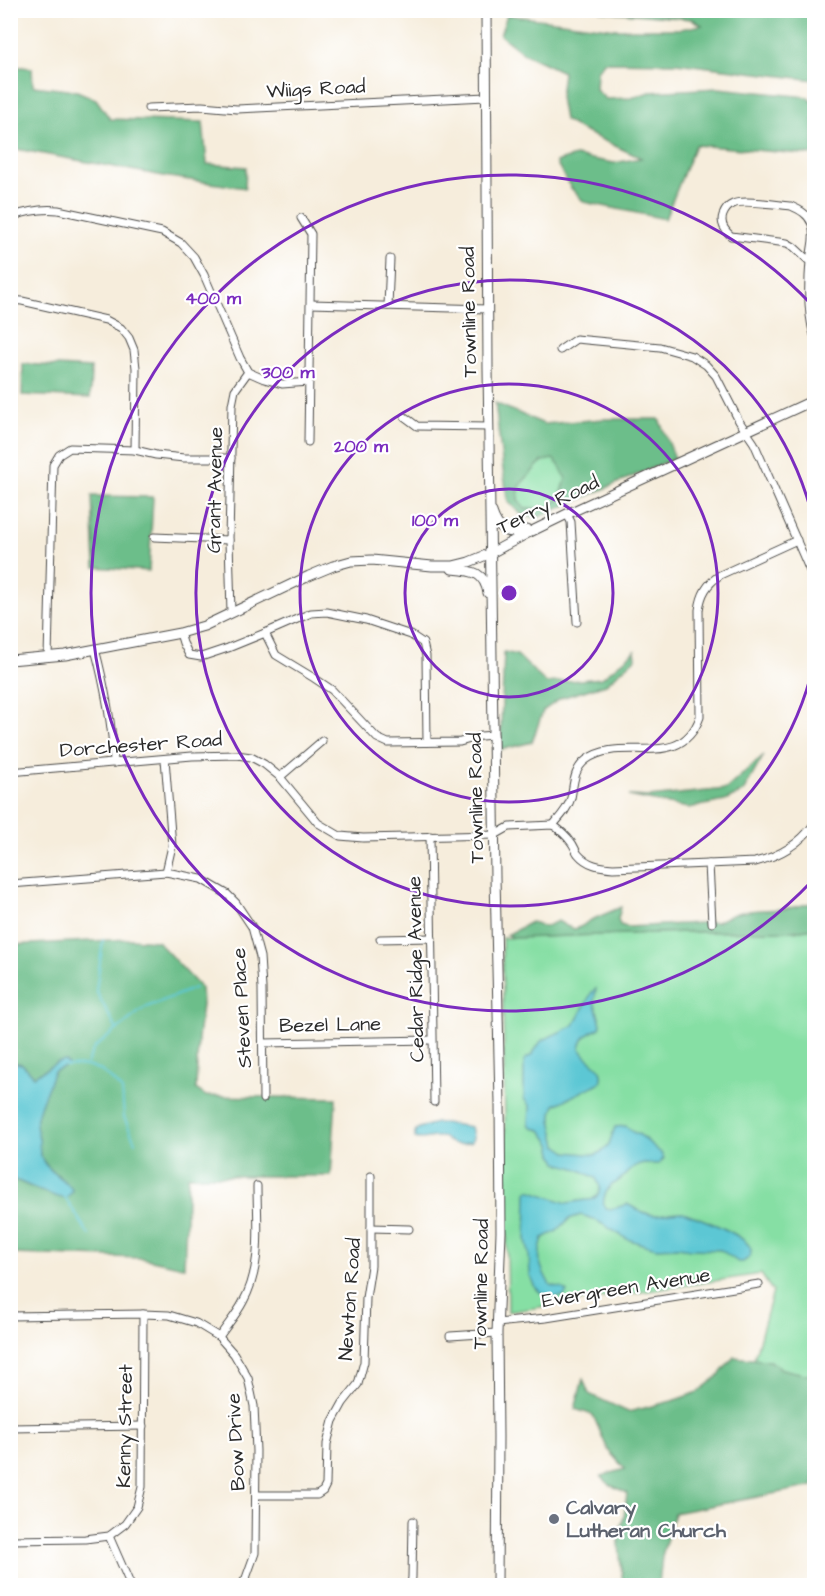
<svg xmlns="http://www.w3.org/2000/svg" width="825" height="1596" viewBox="0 0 825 1596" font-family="'Architects Daughter',sans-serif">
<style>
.green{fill:#86dfa4;stroke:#588568;stroke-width:1.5}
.forest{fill:#6cbe8a;stroke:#4c745a;stroke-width:1.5;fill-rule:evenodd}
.water{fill:#5bc7d4;stroke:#437980;stroke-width:1.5}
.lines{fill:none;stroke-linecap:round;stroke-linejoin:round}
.stream{stroke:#5bc7d4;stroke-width:2}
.street-casing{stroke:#494846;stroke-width:9}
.secondary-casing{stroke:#494846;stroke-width:11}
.street{stroke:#fff;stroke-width:7}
.secondary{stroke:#fff;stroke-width:9}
.ring{fill:none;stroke:#7b2cbf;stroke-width:3}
.worship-dot{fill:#6b7280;stroke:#fff;stroke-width:2}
.labels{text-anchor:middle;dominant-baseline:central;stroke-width:4.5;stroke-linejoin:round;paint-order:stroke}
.street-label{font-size:20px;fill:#2b2b2b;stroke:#fff}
.worship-label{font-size:20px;font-weight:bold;fill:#5b616d;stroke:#fff;text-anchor:start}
.centre{fill:#7b2cbf;stroke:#fff;stroke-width:3}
.ring-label{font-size:18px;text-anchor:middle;font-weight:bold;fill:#7b2cbf;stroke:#fff;stroke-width:4.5;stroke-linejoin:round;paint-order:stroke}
</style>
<rect width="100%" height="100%" fill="#fff"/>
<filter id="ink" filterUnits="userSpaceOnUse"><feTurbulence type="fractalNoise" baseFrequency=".0167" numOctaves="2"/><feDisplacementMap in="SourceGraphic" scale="12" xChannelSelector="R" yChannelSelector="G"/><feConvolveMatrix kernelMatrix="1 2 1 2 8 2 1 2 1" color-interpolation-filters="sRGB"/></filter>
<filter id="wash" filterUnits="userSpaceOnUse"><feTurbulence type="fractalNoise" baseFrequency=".008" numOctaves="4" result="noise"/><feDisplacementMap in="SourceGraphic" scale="24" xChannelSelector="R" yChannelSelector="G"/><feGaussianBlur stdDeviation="1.35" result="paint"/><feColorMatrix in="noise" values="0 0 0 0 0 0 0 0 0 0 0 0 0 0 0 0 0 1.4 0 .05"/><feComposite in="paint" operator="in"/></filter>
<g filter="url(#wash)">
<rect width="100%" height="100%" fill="#f6eddc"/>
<g class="green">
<path d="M553 458 559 464 566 479 561 496 549 508 525 509 518 500 519 486 538 465 543 461Z"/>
<path d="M814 928V1379L765 1384 754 1359 773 1292 761 1274 508 1312 502 938 685 932 793 931Z"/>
</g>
<g class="forest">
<path d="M600 11H814V80L676 63 604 62 597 71 596 90 606 99 631 98 650 92 718 88 808 97 814 104V155L695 145 665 219 584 202 571 188 556 162 575 156 614 163 641 158 581 130 564 120 560 97 563 72 523 53 500 35 507 15 616 29H681L702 25 692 19Z"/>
<path d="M10 66 32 68 33 86 77 91 96 99 110 119 203 122 207 164 246 167 245 188 169 177 11 148Z"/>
<path d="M23 364 91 368 90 398 22 395Z"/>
<path d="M495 403 544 424 604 419H659L675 458 537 518 522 515 508 502 503 470ZM553 459 559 465 566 479 561 496 549 508 525 509 518 500 519 486 538 465 543 461Z"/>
<path d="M92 496 153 497 149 571 95 567Z"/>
<path d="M635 651 636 658 606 684 561 698 543 711 532 742 500 750 504 652 517 655 546 683 602 678Z"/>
<path d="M764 755 743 792 725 801 688 808 629 796 649 797 726 789Z"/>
<path d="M814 902V928L793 931 685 932 515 938 507 935 531 922 536 923 544 927 558 921 566 926 575 929 582 926 589 921 621 907 618 919 620 925 628 927 717 922C741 908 755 911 781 909 793 908 804 905 814 902Z"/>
<path d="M131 939 157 941 201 988 202 1005 198 1039 196 1089 206 1096 336 1098 331 1176H188L184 1267 142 1258 11 1254 10 1176 16 1181H18L40 1191 51 1194 59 1176 51 1170 43 1161 39 1151V1137L36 1127 37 1113 52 1075 54 1071 67 1065 58 1062 34 1076 22 1064 11 1062V945Z"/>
<path d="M734 1357 770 1361 782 1369 808 1375 814 1374V1486L674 1513 662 1556 659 1585H623L618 1535 624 1517 627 1493 610 1485 601 1476 625 1469 608 1450 593 1415 575 1409 583 1379 589 1394 628 1412 672 1401 698 1392 718 1376Z"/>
</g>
<g class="water">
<path d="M596 989 594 1001 601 1024 600 1028C589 1033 582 1036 580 1049 581 1049 586 1057 587 1057 595 1065 606 1069 601 1082L555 1105 552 1113V1124L557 1145 567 1152 596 1155 604 1150 609 1144 615 1127 626 1126 633 1132 640 1135 661 1153 664 1158 659 1164C654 1164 649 1163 644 1163 630 1164 623 1182 611 1185 606 1192 601 1200 605 1208L610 1210 627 1204C636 1209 644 1214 654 1215 664 1215 673 1211 683 1212 696 1217 753 1236 751 1252 751 1257 746 1260 743 1262H738L721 1250 690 1249 678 1247 657 1248 645 1245 627 1239 594 1219 581 1215 569 1219 556 1232 543 1238C536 1259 540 1267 550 1285L562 1288 567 1292 564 1296 557 1297 549 1296 540 1292 534 1286 530 1275 529 1254 526 1240 527 1192 529 1190 567 1203 586 1200H591L596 1197 599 1193 600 1187 596 1178 578 1169 557 1163 553 1154 551 1144 541 1130 532 1128 529 1124 530 1106 524 1099V1060L532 1055 541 1041 574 1025 592 992Z"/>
<path d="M65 1061 68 1065 54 1071 52 1075C48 1091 37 1107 36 1124 36 1129 38 1133 39 1138 40 1146 38 1153 43 1161 50 1173 65 1178 73 1191 72 1192 67 1198 66 1198 60 1200 25 1184 18 1181H16L11 1176 10 1062 22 1064 34 1076 58 1062Z"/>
<path d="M436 1123H444L471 1127 473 1136 472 1142C464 1144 455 1146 448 1141 443 1138 446 1137 439 1137 430 1136 423 1141 415 1138V1131L419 1128Z"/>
</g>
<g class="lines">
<g class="stream">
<path d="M103 940 96 991 117 1030"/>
<path d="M86 1065 94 1048 144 1008 195 988"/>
<path d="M65 1066C96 1063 102 1069 122 1090L124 1117 135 1142"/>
<path d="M65 1197 89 1235"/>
</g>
</g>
</g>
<g filter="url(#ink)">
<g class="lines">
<defs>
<g id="street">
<path d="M148 108 202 106 237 109 486 97"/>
<path d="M10 217C27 211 41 208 58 210L162 232 181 243 194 257 204 275 240 358 248 372 264 379 282 384 309 382"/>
<path d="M301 218 311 234 308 442"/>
<path d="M810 262 794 247 787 243 731 236C725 231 720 223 723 215 725 210 728 206 733 204 742 199 779 205 791 206 800 210 808 214 812 224 816 236 811 249 810 261 808 285 807 312 814 335"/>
<path d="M10 300 22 301 106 320 121 328 129 338 134 350 136 368 135 450"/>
<path d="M311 304 487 309"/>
<path d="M388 306 390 259"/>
<path d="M560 350 576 339 660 347 692 356 706 365 716 376 739 421 754 443 814 580"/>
<path d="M405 417 417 426 489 427"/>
<path d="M567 514 571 522 577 622"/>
<path d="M154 537 229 540"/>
<path d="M231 613 229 540 232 405 235 390 248 372"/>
<path d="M180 633 183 643 189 655 201 657 228 648 265 633 276 655 314 678 332 690 377 738 388 743 460 742 481 736 494 735"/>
<path d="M265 633 311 613 327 612 366 620 411 635 423 643 426 656 427 742"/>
<path d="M95 649C104 682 113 729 114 763"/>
<path d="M48 657 53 465 59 455 70 448 135 450 156 455 184 458H231"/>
<path d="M165 759 172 846 166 872"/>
<path d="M10 772 192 756 237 755 251 757 264 764 280 777 318 823 340 836 363 838 495 835 509 827 553 825C560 830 566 835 571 842 574 845 575 850 578 854 587 865 600 867 613 868L755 862C780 856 799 845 814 824"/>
<path d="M280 777 322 741"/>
<path d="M553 825C560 817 568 809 571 798 574 784 573 770 586 760 621 733 680 773 700 717L699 610C701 594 707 584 720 575L797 540"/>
<path d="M430 836 434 1102"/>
<path d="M709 864 712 923"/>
<path d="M10 884 166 872 201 879 227 894 236 903 252 927 260 957 262 988 263 1099"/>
<path d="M380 939 432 938"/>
<path d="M263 1043 432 1040"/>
<path d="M371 1228 409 1229"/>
<path d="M10 1316 143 1314 169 1315 196 1323 219 1337 234 1354 248 1378 254 1406 256 1451 255 1553 246 1578 241 1586"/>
<path d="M497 1323 546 1318 759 1284"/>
<path d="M450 1336 497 1333"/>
<path d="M219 1337C227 1325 237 1314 243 1302 263 1266 257 1225 257 1186"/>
<path d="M10 1428 143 1426"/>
<path d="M256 1495H317L323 1491 326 1485 327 1444 333 1421 343 1403 358 1384 364 1362 366 1298 371 1266V1176"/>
<path d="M109 1536 131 1586"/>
<path d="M10 1540 85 1539 109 1536 125 1524 137 1507 142 1487 143 1314"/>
<path d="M411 1586 412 1577 413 1521"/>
<path d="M809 1586 814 1584"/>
</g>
<g id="secondary">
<path d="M486 10 488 368 495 877 500 1104 501 1232 497 1333 498 1437 497 1586"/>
<path d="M492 512C498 532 509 535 527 530"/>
<path d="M452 569C472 571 484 571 488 593"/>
<path d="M10 660 65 655 180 633 204 626 309 576 333 566 351 561 372 560 432 566H453L469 562 491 553 528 533 567 514 814 400"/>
</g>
</defs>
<use href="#street" class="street-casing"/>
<use href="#secondary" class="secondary-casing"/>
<use href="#street" class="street"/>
<use href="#secondary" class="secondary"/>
</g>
</g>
<g class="ring">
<circle cx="509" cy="593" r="104"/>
<circle cx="509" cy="593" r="209"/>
<path d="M814 663A313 313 0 1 1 814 523"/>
<path d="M812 881A418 418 0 1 1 812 305"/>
</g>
<circle class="worship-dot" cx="554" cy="1519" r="6"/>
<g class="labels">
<g class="street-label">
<text transform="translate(316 89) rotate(-3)">Wiigs Road</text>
<text transform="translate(469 312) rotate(-91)">Townline Road</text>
<text transform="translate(215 490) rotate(-89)">Grant Avenue</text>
<text transform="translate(548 505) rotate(-26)">Terry Road</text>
<text transform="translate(141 745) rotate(-4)">Dorchester Road</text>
<text transform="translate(476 798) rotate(-91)">Townline Road</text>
<text transform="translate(416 969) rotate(-91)">Cedar Ridge Avenue</text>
<text transform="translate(242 1008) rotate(-93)">Steven Place</text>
<text transform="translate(330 1025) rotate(-1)">Bezel Lane</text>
<text transform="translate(481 1284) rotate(-89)">Townline Road</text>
<text transform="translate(626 1288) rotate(-9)">Evergreen Avenue</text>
<text transform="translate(350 1299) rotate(-86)">Newton Road</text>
<text transform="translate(125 1426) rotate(-89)">Kenny Street</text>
<text transform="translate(236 1442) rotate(-93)">Bow Drive</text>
</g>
<g class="worship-label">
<text x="566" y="1508">Calvary<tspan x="566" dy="23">Lutheran Church</tspan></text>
</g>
</g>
<circle cx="509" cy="593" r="9" class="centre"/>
<g class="ring-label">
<text x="213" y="304">400 m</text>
<text x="288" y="378">300 m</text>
<text x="361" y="452">200 m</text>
<text x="435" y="526">100 m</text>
</g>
<rect width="825" height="1596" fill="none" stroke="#fff" stroke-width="36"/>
</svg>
